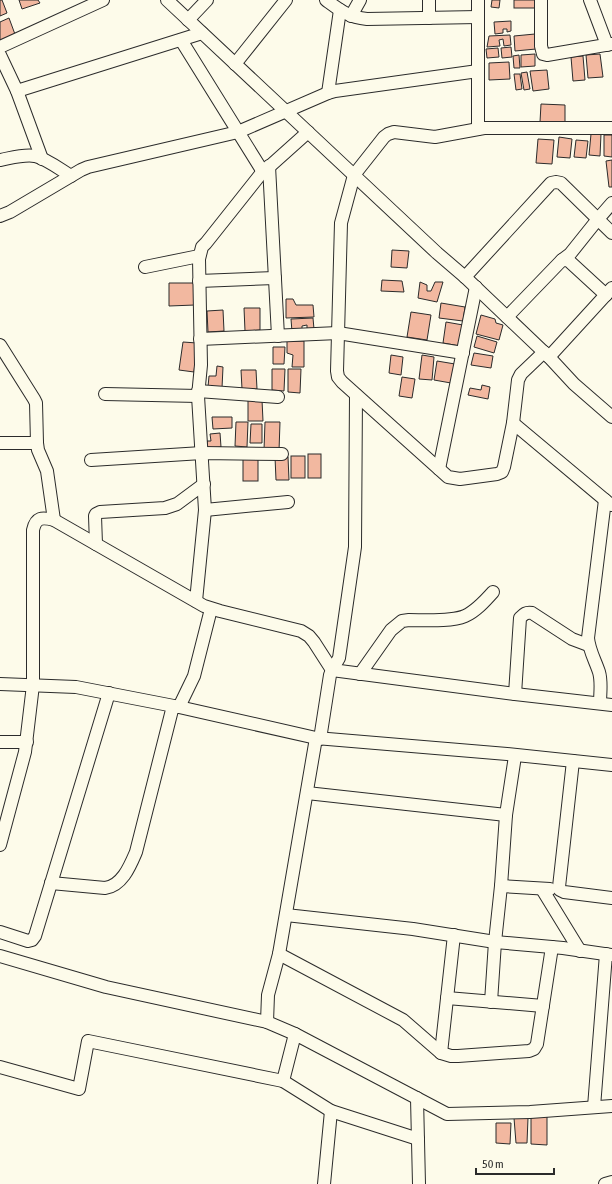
<svg xmlns="http://www.w3.org/2000/svg" width="612" height="1184" viewBox="0 0 612 1184" font-family="'Asap Condensed',sans-serif">
<style>
.building{fill:#f2b8a0;stroke:#2b2b2b}
.lines{fill:none;stroke-linecap:round;stroke-linejoin:round}
.minor-casing{stroke:#2b2b2b;stroke-width:14}
.minor{stroke:#fdfbea;stroke-width:12}
</style>
<rect width="100%" height="100%" fill="#fdfbea"/>
<g class="building">
<path d="M0 0H2L7 13 0 16Z"/>
<path d="M19 0H38L40 3 22 9Z"/>
<path d="M492 0H500L499 8 491 7Z"/>
<rect x="514" y="0" width="24" height="8"/>
<path d="M9 18 16 37 0 43V22Z"/>
<path d="M511 21V31L507 32V29H503V33L495 34 494 22Z"/>
<path d="M535 34 536 49 515 51 514 36Z"/>
<path d="M510 35 511 45 504 46 503 39 499 40 500 46 487 47 489 36Z"/>
<path d="M511 47 512 57 502 58 501 48Z"/>
<path d="M498 48 499 57 487 58 486 49Z"/>
<path d="M535 54V66L521 67V55Z"/>
<path d="M600 54 603 77 588 78 586 55Z"/>
<path d="M519 55 520 68H514L513 56Z"/>
<path d="M583 56 585 80 573 81 571 57Z"/>
<path d="M509 62 510 79 489 80V63Z"/>
<path d="M547 70 549 89 533 91 530 71Z"/>
<path d="M527 72 530 89 524 90 521 73Z"/>
<path d="M514 74H520L522 89 516 90Z"/>
<path d="M541 104 565 105V122H540Z"/>
<path d="M591 134H601L600 156 589 155Z"/>
<path d="M604 135H612V157L604 156Z"/>
<path d="M559 137 572 139 570 158 557 157Z"/>
<path d="M538 139 554 140 552 164 536 163Z"/>
<path d="M576 140 588 141 586 158 574 157Z"/>
<path d="M612 160V187H609L606 161Z"/>
<path d="M392 250 409 251 407 268 391 267Z"/>
<path d="M382 280 402 281 404 292 381 291Z"/>
<path d="M420 282 427 285V291H431L435 282H443L437 302 418 298Z"/>
<path d="M169 283H194L195 305 169 306Z"/>
<path d="M286 299H293L296 305H313L314 317 286 318Z"/>
<path d="M441 303 465 307 463 321 439 318Z"/>
<path d="M244 308H260V330L245 331Z"/>
<path d="M223 310 224 331 208 332 207 311Z"/>
<path d="M411 312 431 315 427 340 407 337Z"/>
<path d="M481 315 495 319 496 323 503 325 499 340 476 334Z"/>
<path d="M313 318 314 329 307 330V325L302 326V331L292 332 291 319Z"/>
<path d="M446 322 463 325 460 346 443 343Z"/>
<path d="M477 336 497 342 494 353 474 347Z"/>
<path d="M287 341H304V367H292L293 355 287 353Z"/>
<path d="M183 342 197 343 194 372 179 370Z"/>
<path d="M273 347H285L284 364H273Z"/>
<path d="M474 353 493 356 491 368 471 365Z"/>
<path d="M391 355 403 357 401 375 389 373Z"/>
<path d="M422 355 434 357 432 380 419 379Z"/>
<path d="M437 361 455 364 451 383 434 380Z"/>
<path d="M217 366 223 367 222 388 208 387 209 376H216Z"/>
<path d="M272 369H285L284 391 272 390Z"/>
<path d="M288 369H301L300 393 288 392Z"/>
<path d="M241 370H256L257 389H242Z"/>
<path d="M402 377 415 379 412 398 399 396Z"/>
<path d="M482 385 490 387 488 399 468 395 470 388 481 390Z"/>
<path d="M248 400H262L263 421H248Z"/>
<path d="M212 417H232V428L213 429Z"/>
<path d="M236 422H248L247 447 235 446Z"/>
<path d="M265 422H280L279 451 264 450Z"/>
<path d="M251 424H262V443H250Z"/>
<path d="M220 433 221 447 207 448V441H211L210 434Z"/>
<rect x="308" y="454" width="13" height="24"/>
<rect x="291" y="456" width="14" height="22"/>
<path d="M275 457H288L289 480H276Z"/>
<rect x="243" y="459" width="15" height="22"/>
<path d="M547 1116V1145L531 1144V1117Z"/>
<path d="M514 1118H528L527 1143H516Z"/>
<path d="M496 1123H511L510 1144 496 1143Z"/>
</g>
<g class="lines">
<defs>
<g id="minor">
<path d="M167 0 437 253 465 277 549 357 574 384 612 417"/>
<path d="M326 0C341 11 348 17 367 19L478 17"/>
<path d="M429 0V18"/>
<path d="M478 0V129"/>
<path d="M541 0V46L543 54 547 55 612 44"/>
<path d="M590 0 607 45"/>
<path d="M351 16 360 0"/>
<path d="M188 20 207 0"/>
<path d="M181 40 263 172"/>
<path d="M0 47 103 0"/>
<path d="M0 55 17 91 42 159"/>
<path d="M235 64 286 0"/>
<path d="M17 91 202 33"/>
<path d="M328 93 340 10"/>
<path d="M0 160C11 158 24 154 35 156 47 159 61 170 71 176"/>
<path d="M269 166 278 336"/>
<path d="M0 216 10 212 81 170 88 167 238 132 328 93 335 91 478 71"/>
<path d="M562 260 570 254 598 219 612 203"/>
<path d="M145 267 199 256"/>
<path d="M465 277 551 183 556 182 561 183 612 233"/>
<path d="M199 281 275 278"/>
<path d="M507 317 562 260H565L569 261 606 295"/>
<path d="M200 339 338 333 463 353"/>
<path d="M0 345 34 399 36 403 37 443 38 450 47 471 54 520"/>
<path d="M544 352 521 374 518 380 513 423 504 467 502 472 497 474 460 479 448 477 342 382 338 377 337 371 341 223 354 175 384 137 388 134 394 132 435 137 484 128H612"/>
<path d="M549 357 612 288"/>
<path d="M198 391 278 397"/>
<path d="M105 394 198 396"/>
<path d="M513 423 611 505"/>
<path d="M0 443H37"/>
<path d="M91 460 202 453 282 454"/>
<path d="M439 469 476 287"/>
<path d="M205 510 288 502"/>
<path d="M96 544 95 516 96 514 100 512 165 508 177 504 204 484"/>
<path d="M196 601 205 510 198 396 201 365 199 259 202 247 206 243 260 175 308 132"/>
<path d="M360 674 391 630 402 621 409 620C424 620 451 622 465 616 476 611 485 601 493 592"/>
<path d="M0 684 76 687 179 707 316 738 507 754 612 765"/>
<path d="M515 694 520 618C524 614 526 612 532 613L572 639 588 645"/>
<path d="M600 703C600 693 602 682 599 672 595 660 589 650 588 638L605 500"/>
<path d="M179 707 194 676 211 609"/>
<path d="M320 739 330 675 332 670 339 658 355 547 356 395"/>
<path d="M0 742H27"/>
<path d="M573 761 559 887 560 890 564 892 612 898"/>
<path d="M307 793 506 815"/>
<path d="M0 845 25 752 33 685V530C36 517 42 517 54 520L204 606 220 611 301 631 309 636 314 642 332 670 515 694 612 705"/>
<path d="M51 883 105 888C122 886 130 866 136 852L173 706"/>
<path d="M501 886 550 889"/>
<path d="M542 889 580 951"/>
<path d="M286 915 413 929 495 942 563 948 612 955"/>
<path d="M0 932 28 941 32 940 35 936 109 693"/>
<path d="M279 954 403 1020 441 1053 451 1056H458L529 1051 534 1049 537 1044 552 947"/>
<path d="M0 956 106 987 267 1022 295 1034"/>
<path d="M447 998 543 1006"/>
<path d="M491 1002 495 942 501 886 506 815 515 756"/>
<path d="M267 1022 268 995 279 954 316 738"/>
<path d="M441 1053 454 935"/>
<path d="M0 1067 79 1089 88 1041 283 1081 295 1034 447 1114 530 1112 612 1106"/>
<path d="M283 1081 331 1111 418 1139"/>
<path d="M417 1098 419 1184"/>
<path d="M594 1107 606 954"/>
<path d="M324 1184 331 1111"/>
<path d="M605 1184 612 1182"/>
</g>
</defs>
<use href="#minor" class="minor-casing"/>
<use href="#minor" class="minor"/>
</g>
<path d="M476 1168v6h78v-6" fill="none" stroke="#2b2b2b" stroke-width="2"/>
<text x="482" y="1168" font-size="12" fill="#2b2b2b" stroke="#fdfbea" stroke-width="3" paint-order="stroke">50 m</text>
</svg>
